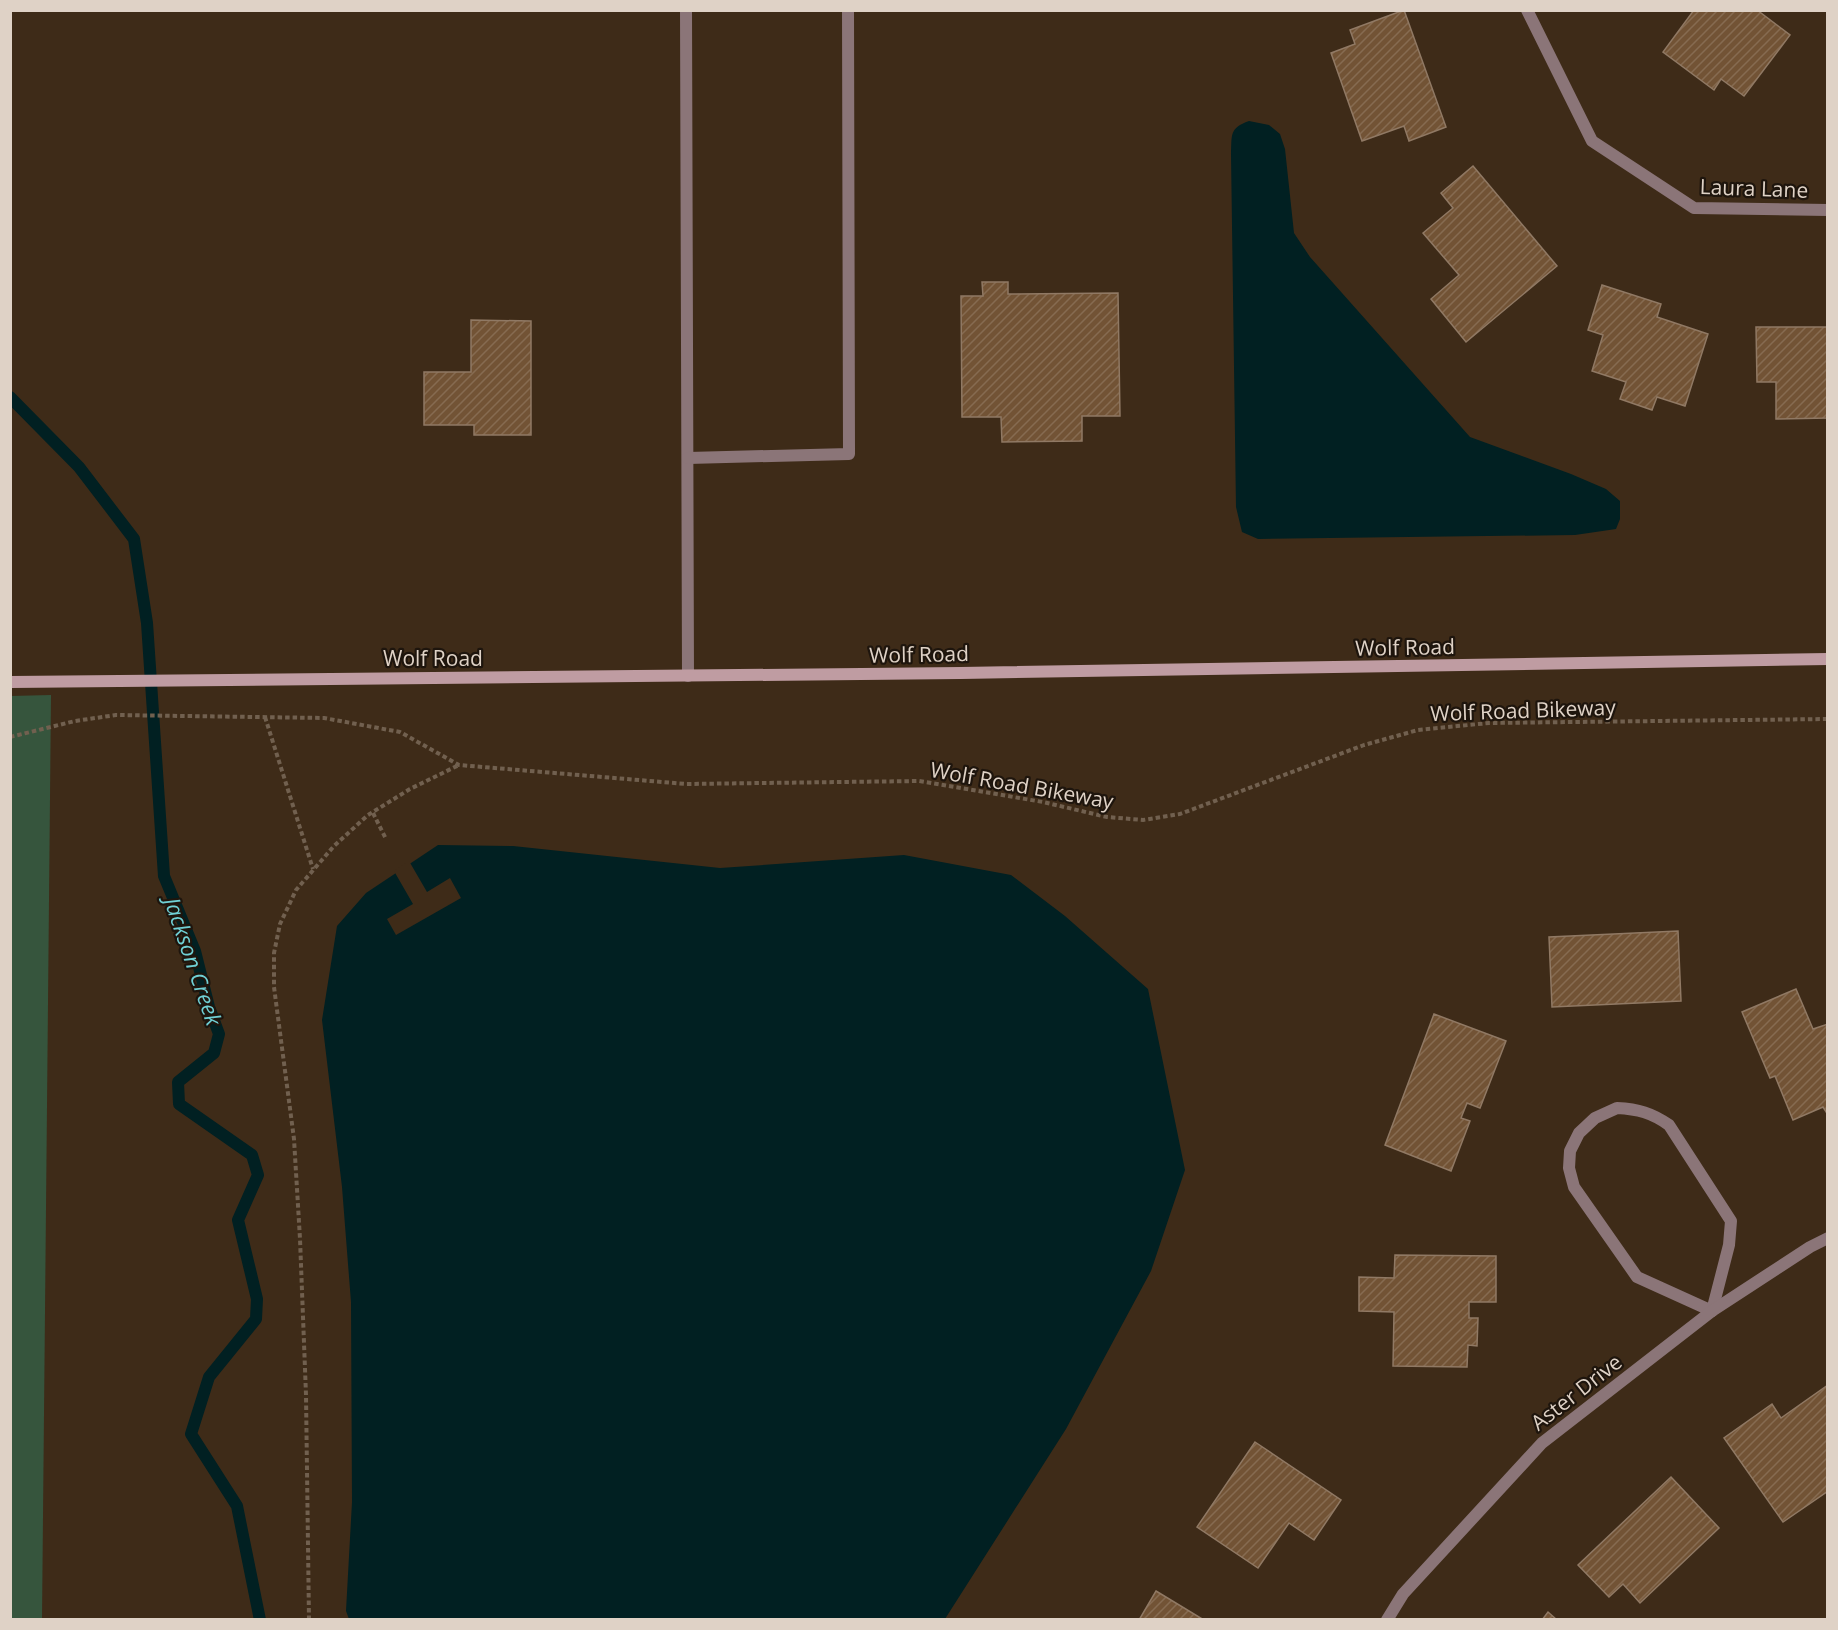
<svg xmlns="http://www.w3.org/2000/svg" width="1838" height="1630" viewBox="0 0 1838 1630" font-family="'Open Sans',sans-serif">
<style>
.park{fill:#36553d}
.water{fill:#012022}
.pier{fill:#3e2b18}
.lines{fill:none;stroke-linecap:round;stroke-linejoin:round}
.stream{stroke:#012022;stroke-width:12}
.building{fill:url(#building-hatch);stroke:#907964;stroke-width:1.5}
.path{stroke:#71604f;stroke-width:4;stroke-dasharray:4.5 3;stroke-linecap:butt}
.service{stroke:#8b7578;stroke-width:12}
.minor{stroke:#8b7578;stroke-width:12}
.secondary{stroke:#bf9ca2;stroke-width:12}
.labels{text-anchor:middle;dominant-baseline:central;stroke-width:4.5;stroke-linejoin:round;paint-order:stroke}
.street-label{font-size:21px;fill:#dfd2c6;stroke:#1e150d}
.water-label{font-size:22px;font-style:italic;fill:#70d0d5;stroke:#1e150d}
</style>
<defs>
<pattern id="building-hatch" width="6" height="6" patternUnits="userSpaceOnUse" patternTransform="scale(1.5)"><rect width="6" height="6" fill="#725335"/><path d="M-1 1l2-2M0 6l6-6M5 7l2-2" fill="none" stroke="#866b51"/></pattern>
</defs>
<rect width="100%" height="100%" fill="#3e2b18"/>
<path class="park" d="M51 695 42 1619 11 1620 10 696Z"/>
<g class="water">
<path d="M1249 121 1269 125 1280 134 1285 149 1294 233 1310 257 1470 437 1571 474 1606 489 1620 501V519L1616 529 1575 535 1258 539 1242 532 1236 507 1231 154C1232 135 1229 128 1249 121Z"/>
<path d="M438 845 513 846 720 868 904 855 1011 875 1065 916 1148 989 1185 1170 1151 1271 1066 1429 945 1619H349L346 1611 352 1502 351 1302 342 1187 322 1020 337 926 366 893Z"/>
</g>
<path class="pier" d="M409 861 427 892 450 878 461 898 396 935 387 919 413 904 394 871Z"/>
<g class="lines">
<path class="stream" d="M10 397 79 467 134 539 147 623 164 876 195 951 209 1007 219 1034 214 1053 178 1082 179 1104 252 1155 258 1175 238 1220 257 1299 256 1319 209 1377 191 1434 237 1506 260 1620"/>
</g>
<g class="building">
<path d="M1404 10 1446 127 1409 141 1404 126 1362 141 1331 53 1355 44 1350 30Z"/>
<path d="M1694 10H1757L1790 35 1744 96 1721 79 1714 90 1663 52Z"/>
<path d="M1473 166 1557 266 1466 342 1431 299 1459 275 1423 233 1453 208 1441 193Z"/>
<path d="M982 282H1008V294L1118 293 1120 416H1082V441L1002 442 1001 417H962L961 296H983Z"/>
<path d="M1602 285 1661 304 1657 317 1708 334 1685 406 1657 397 1652 410 1620 399 1626 382 1592 371 1603 335 1588 330Z"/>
<path d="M471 320 531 321V435H474V425H424V372H471Z"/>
<path d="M1756 327H1828V418L1776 419V382H1757Z"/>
<path d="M1678 931 1681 1001 1552 1007 1549 937Z"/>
<path d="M1796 989 1813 1029 1828 1024V1115L1823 1107 1793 1120 1775 1076 1770 1078 1742 1012Z"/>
<path d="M1434 1014 1506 1041 1480 1108 1467 1103 1461 1118 1470 1121 1451 1171 1385 1145Z"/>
<path d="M1395 1255 1496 1256V1302H1469V1318H1478L1477 1346 1468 1345 1467 1367 1393 1366 1394 1312 1359 1311V1277L1394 1278Z"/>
<path d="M1828 1385V1491L1783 1522 1724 1438 1772 1404 1781 1418Z"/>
<path d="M1255 1442 1341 1500 1314 1540 1289 1523 1258 1568 1197 1527Z"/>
<path d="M1671 1477 1719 1528 1640 1603 1623 1584 1609 1597 1578 1565Z"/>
<path d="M1156 1591 1204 1620H1139Z"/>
<path d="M1548 1612 1557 1620H1542Z"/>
</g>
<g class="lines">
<g class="path">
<path d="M265 717 313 869"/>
<path d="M10 737 75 721 116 715 324 718 400 732 459 765 686 784 919 781 1043 802 1107 817 1143 820 1180 814 1364 745 1418 730 1489 723 1828 719"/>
<path d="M373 813 386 839"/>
<path d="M309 1620 306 1395 300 1239 294 1139 274 987V953L280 924 296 890 334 846 368 815 410 789 459 765"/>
</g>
<g class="service">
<path d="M686 10 688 676"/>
<path d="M688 458 849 454 848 10"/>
</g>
<g class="minor">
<path d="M1527 10 1592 141 1694 208 1828 210"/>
<path d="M1617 1108C1638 1109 1652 1113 1669 1125L1731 1221 1729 1245 1712 1311 1637 1277 1574 1187 1569 1168 1570 1151 1579 1133 1595 1118Z"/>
<path d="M1387 1620 1403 1594 1542 1443 1712 1311 1810 1247 1828 1238"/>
</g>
<path class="secondary" d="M10 682 961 673 1828 659"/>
</g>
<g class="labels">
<g class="street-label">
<text transform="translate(1754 188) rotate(2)">Laura Lane</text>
<text transform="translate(1405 647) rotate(-1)">Wolf Road</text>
<text transform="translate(919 654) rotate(-1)">Wolf Road</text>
<text x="433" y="658">Wolf Road</text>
<text transform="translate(1523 710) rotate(-2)">Wolf Road Bikeway</text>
<text transform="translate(1022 785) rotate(10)">Wolf Road Bikeway</text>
<text transform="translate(1576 1392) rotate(-38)">Aster Drive</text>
</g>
<g class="water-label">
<text transform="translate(194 961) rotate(71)">Jackson Creek</text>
</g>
</g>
<rect width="1838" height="1630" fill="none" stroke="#dfd2c6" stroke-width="24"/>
</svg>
